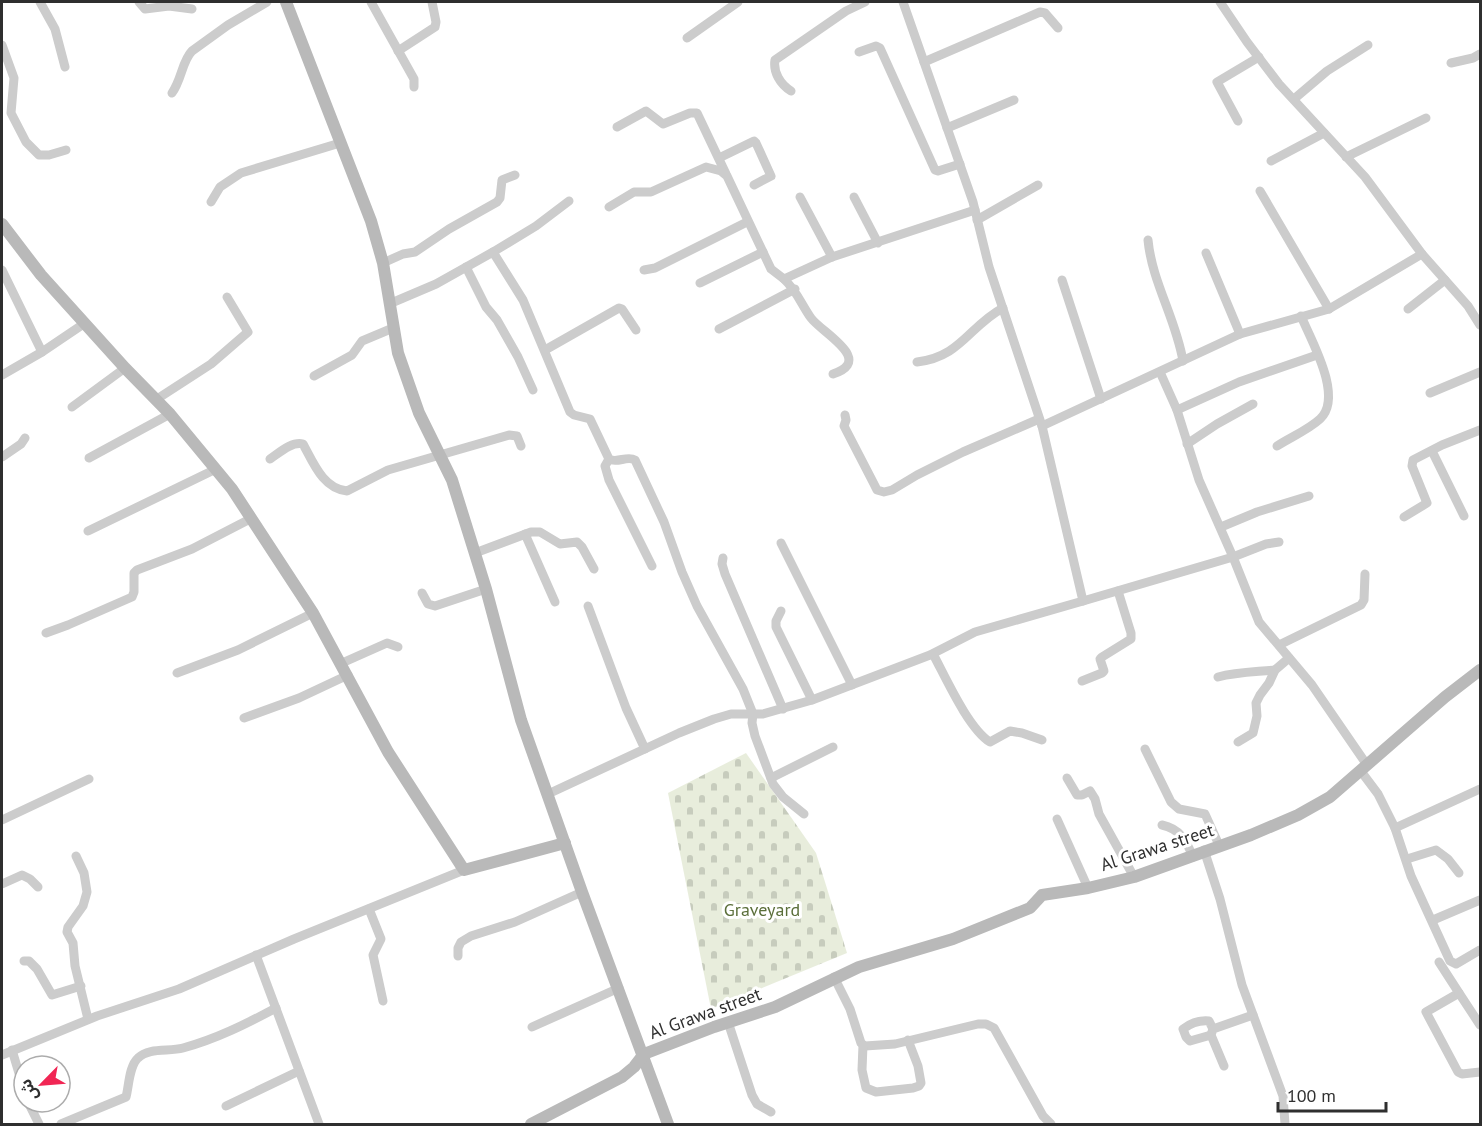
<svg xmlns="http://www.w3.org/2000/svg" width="1482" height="1126" viewBox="0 0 1482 1126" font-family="'PT Sans','Noto Sans Arabic',sans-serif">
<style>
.cemetery{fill:url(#cemetery-stones)}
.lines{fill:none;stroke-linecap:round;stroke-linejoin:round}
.street{stroke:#ccc;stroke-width:9}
.secondary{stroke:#b9b9b9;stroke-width:12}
.labels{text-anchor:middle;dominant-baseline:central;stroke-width:6;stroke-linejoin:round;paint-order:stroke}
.street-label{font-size:18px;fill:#2f2f2f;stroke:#fff}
.park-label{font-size:18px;fill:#5a6e39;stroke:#fff}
</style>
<defs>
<pattern id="cemetery-stones" width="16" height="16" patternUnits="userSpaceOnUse" patternTransform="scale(1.5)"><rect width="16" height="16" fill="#e8eddc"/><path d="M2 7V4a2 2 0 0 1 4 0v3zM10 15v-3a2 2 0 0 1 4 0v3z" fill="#c7ccbd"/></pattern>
</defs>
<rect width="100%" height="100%" fill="#fff"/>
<path class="cemetery" d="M746 753 816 853 847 953 711 1009 668 793Z"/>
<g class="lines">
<g class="street">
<path d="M40 2 55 29 65 67"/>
<path d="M139 2 145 9 169 6 192 9"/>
<path d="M371 2 414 79V87"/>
<path d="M687 38 738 2"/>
<path d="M2 45 14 78 11 113 26 142 39 155H49L66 150"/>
<path d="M398 51 435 27 436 22 432 2"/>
<path d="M859 52 876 46 880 48 935 170 938 171 960 164"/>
<path d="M924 62 1040 12 1045 13 1058 28"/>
<path d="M1451 63 1473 58 1480 54"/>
<path d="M791 91C780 84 773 72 775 60L846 11 865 2"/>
<path d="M172 93C182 79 182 61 192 51L228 25 267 2"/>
<path d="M1294 99 1327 71 1368 45"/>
<path d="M1238 121 1217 82 1259 57"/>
<path d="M617 127 646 111 663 124 690 113H697L726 174"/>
<path d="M947 128 1014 100"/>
<path d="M1346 157 1426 118"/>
<path d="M719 158 754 141 756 143 771 176 754 185"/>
<path d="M1271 161 1324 133"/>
<path d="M1260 191 1329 309"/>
<path d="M800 197 832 257"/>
<path d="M854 197 878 243"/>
<path d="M211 202 220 187 241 173 340 143"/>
<path d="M609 207 634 192H651L706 167 721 171 727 176 771 269 784 279 832 257 975 210"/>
<path d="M977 220 1038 185"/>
<path d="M1148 240C1152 282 1176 319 1183 361"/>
<path d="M493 252 536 226 569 201"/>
<path d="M1206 253 1240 334"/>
<path d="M1422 254 1468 306 1480 325"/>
<path d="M383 263 403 254 415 252 449 229 497 202 500 198 502 180 515 175"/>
<path d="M466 267 486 307 497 320 518 357 533 390"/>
<path d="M2 270 42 352"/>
<path d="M644 270 655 268 747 222"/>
<path d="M784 279C797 291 801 304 811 318 822 333 875 360 833 374"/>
<path d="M1062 280 1101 399"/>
<path d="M700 283 763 252"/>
<path d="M389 304 436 284 493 252 523 300 570 412 574 415 590 419 609 459C617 464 627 455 635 460L664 522 682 572 697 606 743 689 753 714 752 723 755 736 773 784 783 797 804 814"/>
<path d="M1408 309 1445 280"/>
<path d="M719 329 795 289"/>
<path d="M545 350 619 308 622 309 636 330"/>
<path d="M917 362C961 357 969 326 1003 308"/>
<path d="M2 375 42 352 85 323"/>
<path d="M314 376 352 355 362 341 393 328"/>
<path d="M1430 393 1480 372"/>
<path d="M157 399 211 364 248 332 227 297"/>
<path d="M72 407 125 368"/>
<path d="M1177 410 1239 382 1317 355"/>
<path d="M845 415 846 420 844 426 874 484 877 490 884 492 892 490 917 475 963 452 1039 419"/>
<path d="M1042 426 1240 334 1329 309 1422 254 1365 177 1279 84 1247 42 1220 2"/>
<path d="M1187 444 1217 424 1253 404"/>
<path d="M1277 446C1291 437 1308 430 1320 419 1344 397 1311 340 1301 316"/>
<path d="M1432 451 1464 516"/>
<path d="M2 457 21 444 25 438"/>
<path d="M89 458 170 414"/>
<path d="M270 459C279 453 292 441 303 444 313 462 323 489 347 491L388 470 509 435 517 436 521 446"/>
<path d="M609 459 605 466 609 480 652 566"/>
<path d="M1404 517 1427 503 1412 466 1413 460 1442 445 1480 430"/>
<path d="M1221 527 1257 512 1309 496"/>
<path d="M88 531 216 469"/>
<path d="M525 534 555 602"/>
<path d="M1279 542 1266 544 1233 557 1259 622 1312 685 1367 765"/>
<path d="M781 543 852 685"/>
<path d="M475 553 531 532H540L560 544 577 542 582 547 594 569"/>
<path d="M723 558 722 564 725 574 783 709"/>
<path d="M422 593 428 604 435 606 486 589"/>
<path d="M1083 601 1233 557 1199 480 1177 410 1160 372"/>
<path d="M588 606 626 708 645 749"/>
<path d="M781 611 776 621V627L812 700"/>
<path d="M46 633 68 625 132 597 134 592V573L137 570 192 549 252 518"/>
<path d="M1279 645 1361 605 1364 600 1365 574"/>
<path d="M933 654C946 678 968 728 990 742L1010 731 1022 733 1042 740"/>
<path d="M342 663 387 643 398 647"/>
<path d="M177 673 238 650 313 613"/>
<path d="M1218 677C1237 672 1255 672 1275 670"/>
<path d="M1082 681 1102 673 1104 671 1100 659 1102 657 1131 639V633L1118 591"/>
<path d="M244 718 299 698 348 675"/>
<path d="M1238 742 1253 733 1257 716 1256 703 1260 695 1269 683 1275 670 1289 658"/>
<path d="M1145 749 1171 802 1179 809 1205 814 1219 845"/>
<path d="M1360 770 1378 794 1395 828 1411 876 1450 961 1456 964 1480 950"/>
<path d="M771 778 833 747"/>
<path d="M1067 778 1077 795H1082L1090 791 1095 799 1099 814 1134 877"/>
<path d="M548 794 679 733 714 719 731 714H763L812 700 930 655 975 632 1083 601 1042 426 989 267 973 202 903 2"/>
<path d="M1057 819 1088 888"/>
<path d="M2 820 89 779"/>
<path d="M1162 825C1180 829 1186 840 1193 857"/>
<path d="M1395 828 1480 789"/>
<path d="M1204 850 1220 899 1242 985 1283 1096 1285 1124"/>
<path d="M76 856 84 873 87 892 83 906 68 927 67 932 73 943 75 966 88 1019"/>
<path d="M1407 859 1436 850 1448 859 1459 873"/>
<path d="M2 884 22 875 30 879 38 887"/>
<path d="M369 909 381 939 373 955 383 1001"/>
<path d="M1433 920 1480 900"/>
<path d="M256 955 319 1124"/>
<path d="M458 956V948L461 942 471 936 515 922 582 892"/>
<path d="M24 961H29L37 969 52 995 81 986"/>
<path d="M1439 962 1459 993 1426 1012 1458 1072 1462 1074 1480 1072"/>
<path d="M834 977 850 1009 861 1043 865 1046 895 1044 978 1024H986L994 1028 1043 1116 1051 1124"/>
<path d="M1459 993 1480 1025"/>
<path d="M728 1022 752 1095 757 1104 771 1112"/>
<path d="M532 1027 619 988"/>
<path d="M1211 1035 1190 1041 1186 1037 1183 1029C1191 1023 1199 1020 1209 1021L1213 1029"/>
<path d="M863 1045 862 1070 866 1088 876 1092 913 1088 919 1086 921 1083 918 1066 908 1040"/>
<path d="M12 1050 24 1090"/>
<path d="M2 1055 97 1016 179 989 294 939 464 870"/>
<path d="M1224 1066 1211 1035 1213 1029 1253 1015"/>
<path d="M28 1102 39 1124"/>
<path d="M226 1106 299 1071"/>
<path d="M61 1124 126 1097C129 1086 129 1066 138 1058 149 1047 169 1052 183 1048 216 1039 246 1024 276 1008"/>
</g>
<g class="secondary">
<path d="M286 2 371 221 383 263 398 353 419 413 452 480 486 589 521 720 582 892 668 1124"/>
<path d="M2 224 41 275 125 368 170 414 232 489 313 613 388 752 464 870 565 843"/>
<path d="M531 1124 622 1077 634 1067 644 1054 714 1027 775 1007 859 967 953 939 1030 908 1042 895 1088 888 1134 877 1251 835 1298 815 1330 797 1445 697 1480 670"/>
</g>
</g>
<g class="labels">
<g class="street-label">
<text transform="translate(1157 847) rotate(-18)">Al Grawa street</text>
<text transform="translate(705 1013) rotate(-20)">Al Grawa street</text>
</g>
<g class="park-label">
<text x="762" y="909">Graveyard</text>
</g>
</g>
<rect width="1482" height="1126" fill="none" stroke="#2f2f2f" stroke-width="6"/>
<g transform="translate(42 1084) rotate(245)"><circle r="28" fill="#ffffff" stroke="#acacac" stroke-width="1.5"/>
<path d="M0-4.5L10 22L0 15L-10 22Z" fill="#f12654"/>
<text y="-9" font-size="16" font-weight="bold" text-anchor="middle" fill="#2f2f2f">ش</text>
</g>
<path d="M1278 1102v9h108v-9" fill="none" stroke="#2f2f2f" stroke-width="3"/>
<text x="1287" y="1102" font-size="18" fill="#2f2f2f" stroke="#ffffff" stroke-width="4.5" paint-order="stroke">100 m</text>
</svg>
